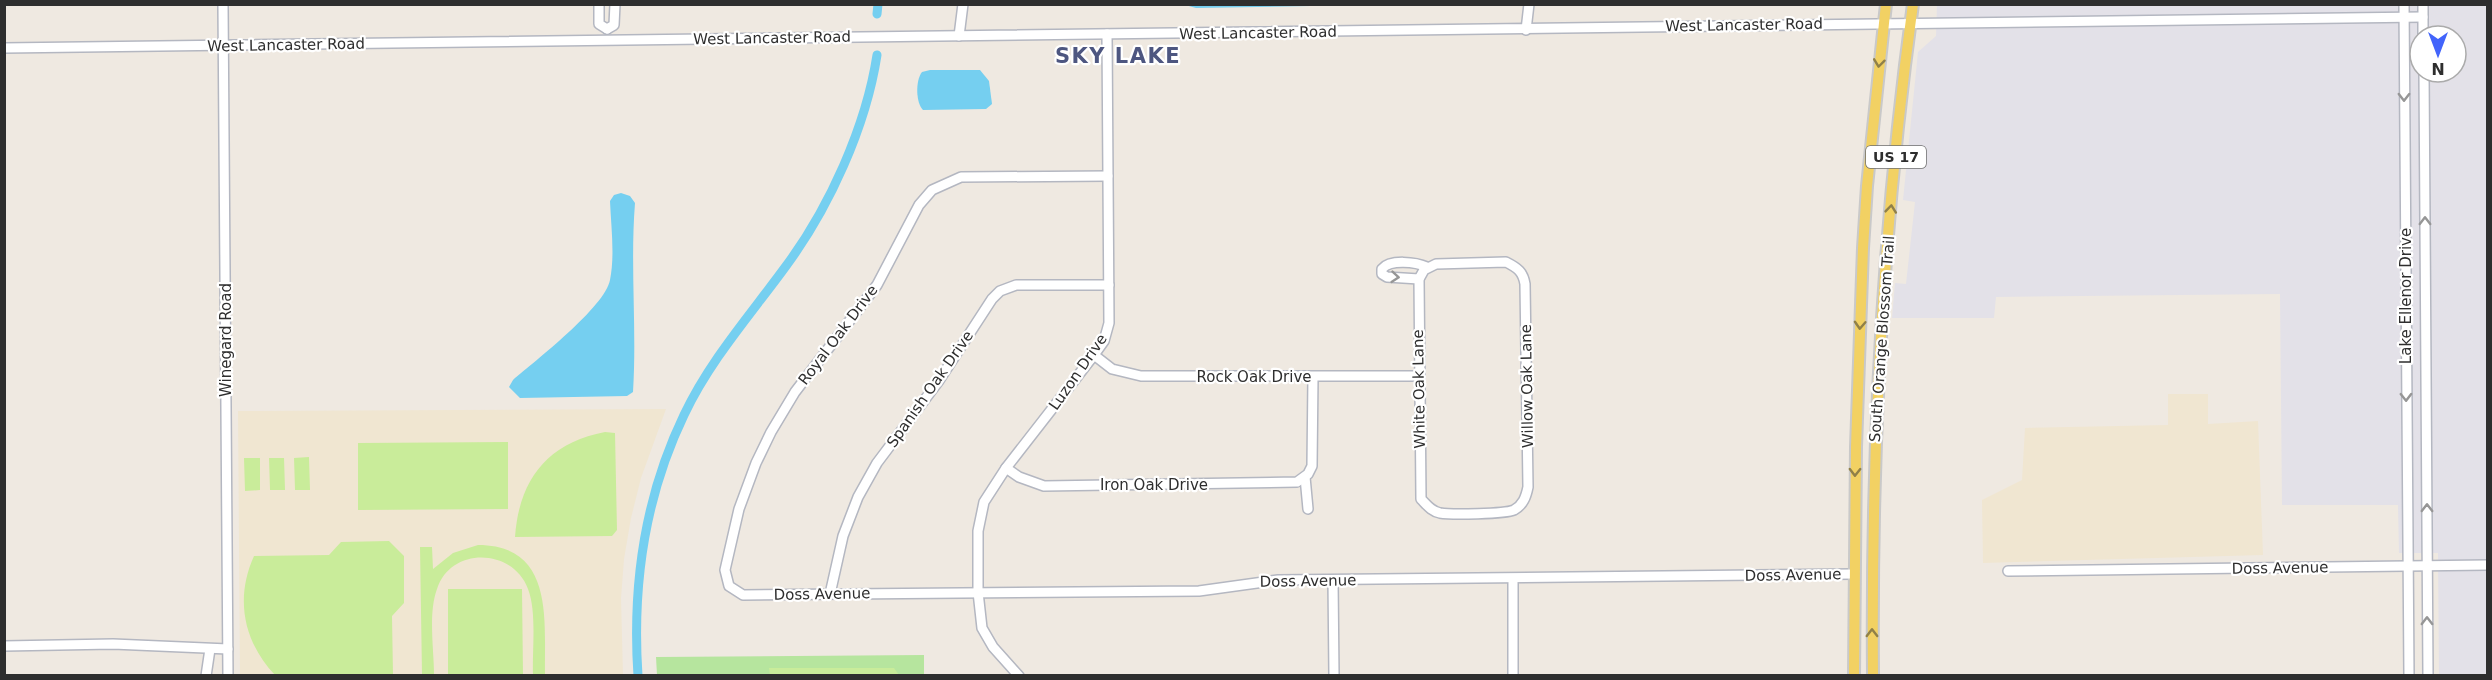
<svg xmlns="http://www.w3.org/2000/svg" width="2492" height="680" viewBox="0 0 2492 680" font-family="'DejaVu Sans',sans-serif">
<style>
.industrial{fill:#e3e1e8;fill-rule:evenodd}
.education{fill:#f0e6d1}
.green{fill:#b6e59e}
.pitch{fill:#c9ec9a}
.water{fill:#75cff0}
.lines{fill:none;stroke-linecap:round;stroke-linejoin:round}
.canal{stroke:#75cff0;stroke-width:9}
.minor-casing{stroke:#b4b7c1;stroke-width:12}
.major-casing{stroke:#c9c9c9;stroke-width:14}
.minor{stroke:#fff;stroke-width:9}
.major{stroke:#f2d163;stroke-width:10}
.oneway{stroke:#908048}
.oneway2{stroke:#969696}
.labels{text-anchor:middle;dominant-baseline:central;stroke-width:4.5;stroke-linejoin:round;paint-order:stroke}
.shield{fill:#fff;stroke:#6d6d6d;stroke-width:1.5}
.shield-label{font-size:14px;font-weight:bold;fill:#2e2e2e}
.street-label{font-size:15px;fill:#2e2e2e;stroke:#fff}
.district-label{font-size:21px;font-weight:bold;letter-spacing:1.5px;fill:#4d5680;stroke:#fff}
</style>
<rect width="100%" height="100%" fill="#efe9e1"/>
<path class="industrial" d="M1937 5H2487V675H2439L2438 553H2399L2398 505H2282L2280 294 1996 297 1994 318H1892L1895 283 1906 284 1915 202 1903 200 1918 52 1936 36ZM2420 36H2456V72H2420Z"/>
<g class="education">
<path d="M2168 394H2208V424L2258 421 2263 555 1983 563 1982 500 2022 480 2025 428 2168 425Z"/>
<path d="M666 409 641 478 631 518 624 559 621 598 623 675H240L238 411Z"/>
</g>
<path class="green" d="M924 655V675H657L656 657Z"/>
<g class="pitch">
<path d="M605 432 615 433 617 530 612 536 515 537C519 480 547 443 605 432Z"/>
<path d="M508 442V509L358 510V443Z"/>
<path d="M309 457 310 490H295L294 458Z"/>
<path d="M244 458H260V490L245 491Z"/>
<path d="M269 458H284L285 490H270Z"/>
<path d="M389 541 404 556V603L392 616 393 675H275C243 641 235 598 254 556L329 555 341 542Z"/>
<path d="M478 545C555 545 544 621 545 675H533C532 651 537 612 528 589 513 548 451 546 437 589 428 613 434 650 434 675H422L420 547H432L433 569 453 553Z"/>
<path d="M448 589H522L523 675H448Z"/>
<path d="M769 668H894L899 675H770Z"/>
</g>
<g class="water">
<path d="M1185 5H1365L1196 8Z"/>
<path d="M930 70H980L989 81 992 104 986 109 923 110C916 103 915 81 922 72Z"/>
<path d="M621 193 630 196 635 203C630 266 637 329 633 392L627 396 520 398 509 387 513 380C535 361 605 307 610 280 615 255 611 226 610 201L614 195Z"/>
</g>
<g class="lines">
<g class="canal">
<path d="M877 14 878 4"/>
<path d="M638 676C632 586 645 496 684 415 710 360 751 314 786 266 829 208 866 127 877 55"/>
</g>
<defs>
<g id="minor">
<path d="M223 4 228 676"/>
<path d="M599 4V24L607 29"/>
<path d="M2404 4 2409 676"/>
<path d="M2423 4V36"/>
<path d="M607 29 614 25 615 4"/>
<path d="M1526 30 1529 4"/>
<path d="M959 36 963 4"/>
<path d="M4 48 2423 17"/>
<path d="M2424 72 2428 676"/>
<path d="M1108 176 961 177 932 190 919 205 877 285 795 392 771 432 756 463 739 509 725 570 729 586 743 595 1199 591 1278 580 1853 574"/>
<path d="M1506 262C1518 268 1523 272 1525 284L1528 487C1526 497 1523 505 1514 510 1505 514 1451 515 1440 513 1431 511 1427 505 1421 499L1419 279 1424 270 1436 264Z"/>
<path d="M1419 279 1387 277 1382 274V269C1390 259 1416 262 1427 267"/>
<path d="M1094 355 1112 369 1141 376H1419"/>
<path d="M1006 468 1019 477 1044 486 1297 482 1308 474 1312 466 1313 377"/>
<path d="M1305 477 1308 509"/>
<path d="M2008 571 2488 565"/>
<path d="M1513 579V676"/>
<path d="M1333 580 1334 676"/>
<path d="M830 594 843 536 858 497 877 463 938 382 992 299 1000 291 1016 285H1109"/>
<path d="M4 646 113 644 228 649"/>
<path d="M206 676 210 649"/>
<path d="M1019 676 993 647 982 628 978 592V531L984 502 1006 468 1094 355 1104 341 1109 323 1107 34"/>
</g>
<g id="major">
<path d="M1854 676 1856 447 1863 248 1867 186 1886 4"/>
<path d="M1873 676C1871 450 1882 228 1913 4"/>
</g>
</defs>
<use href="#minor" class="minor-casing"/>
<use href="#major" class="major-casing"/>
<use href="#minor" class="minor"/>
<use href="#major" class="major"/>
</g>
<defs><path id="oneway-chevron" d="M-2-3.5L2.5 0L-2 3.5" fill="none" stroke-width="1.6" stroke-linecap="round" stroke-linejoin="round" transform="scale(1.5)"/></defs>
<g class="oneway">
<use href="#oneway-chevron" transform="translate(1879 63) rotate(97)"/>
<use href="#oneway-chevron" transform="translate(1891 209) rotate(-84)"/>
<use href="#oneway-chevron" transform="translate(1860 325) rotate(93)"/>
<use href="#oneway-chevron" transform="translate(1855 472) rotate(91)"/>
<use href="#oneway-chevron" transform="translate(1872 633) rotate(-90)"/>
</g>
<g class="oneway2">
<use href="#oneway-chevron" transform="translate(2404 97) rotate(90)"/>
<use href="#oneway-chevron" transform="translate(2425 221) rotate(-90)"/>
<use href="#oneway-chevron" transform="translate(1395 277) rotate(5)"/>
<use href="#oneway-chevron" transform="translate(2406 397) rotate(89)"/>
<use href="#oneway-chevron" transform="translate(2427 508) rotate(-90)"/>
<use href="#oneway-chevron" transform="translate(2427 621) rotate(-90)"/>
</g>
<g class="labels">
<rect class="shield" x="1866" y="146" width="60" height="22" rx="4.5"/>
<g class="shield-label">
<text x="1896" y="157">US 17</text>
</g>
<g class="street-label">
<text transform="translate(1744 25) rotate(-1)">West Lancaster Road</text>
<text transform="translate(1258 33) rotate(-1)">West Lancaster Road</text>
<text transform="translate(772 38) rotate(-1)">West Lancaster Road</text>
<text transform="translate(286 45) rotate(-1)">West Lancaster Road</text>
<text transform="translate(2406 296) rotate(-90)">Lake Ellenor Drive</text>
<text transform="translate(838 335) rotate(-53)">Royal Oak Drive</text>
<text transform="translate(1882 339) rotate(-86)">South Orange Blossom Trail</text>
<text transform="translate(226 340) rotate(-90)">Winegard Road</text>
<text transform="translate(1078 372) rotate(-55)">Luzon Drive</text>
<text x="1254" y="377">Rock Oak Drive</text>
<text transform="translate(1527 386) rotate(-91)">Willow Oak Lane</text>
<text transform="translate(930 389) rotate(-55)">Spanish Oak Drive</text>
<text transform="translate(1419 389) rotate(-91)">White Oak Lane</text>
<text x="1154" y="485">Iron Oak Drive</text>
<text transform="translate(2280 568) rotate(-1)">Doss Avenue</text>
<text transform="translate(1793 575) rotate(-1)">Doss Avenue</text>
<text transform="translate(1308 581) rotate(-1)">Doss Avenue</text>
<text transform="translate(822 594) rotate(-1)">Doss Avenue</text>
</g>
<g class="district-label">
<text x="1118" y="56">SKY LAKE</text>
</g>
</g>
<rect width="2492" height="680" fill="none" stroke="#2e2e2e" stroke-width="12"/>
<g transform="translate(2438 54) rotate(180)"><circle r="28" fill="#ffffff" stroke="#ababab" stroke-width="1.5"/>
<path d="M0-4.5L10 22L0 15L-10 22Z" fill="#4264fb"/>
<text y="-9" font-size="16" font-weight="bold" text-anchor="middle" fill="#2e2e2e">N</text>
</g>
</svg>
